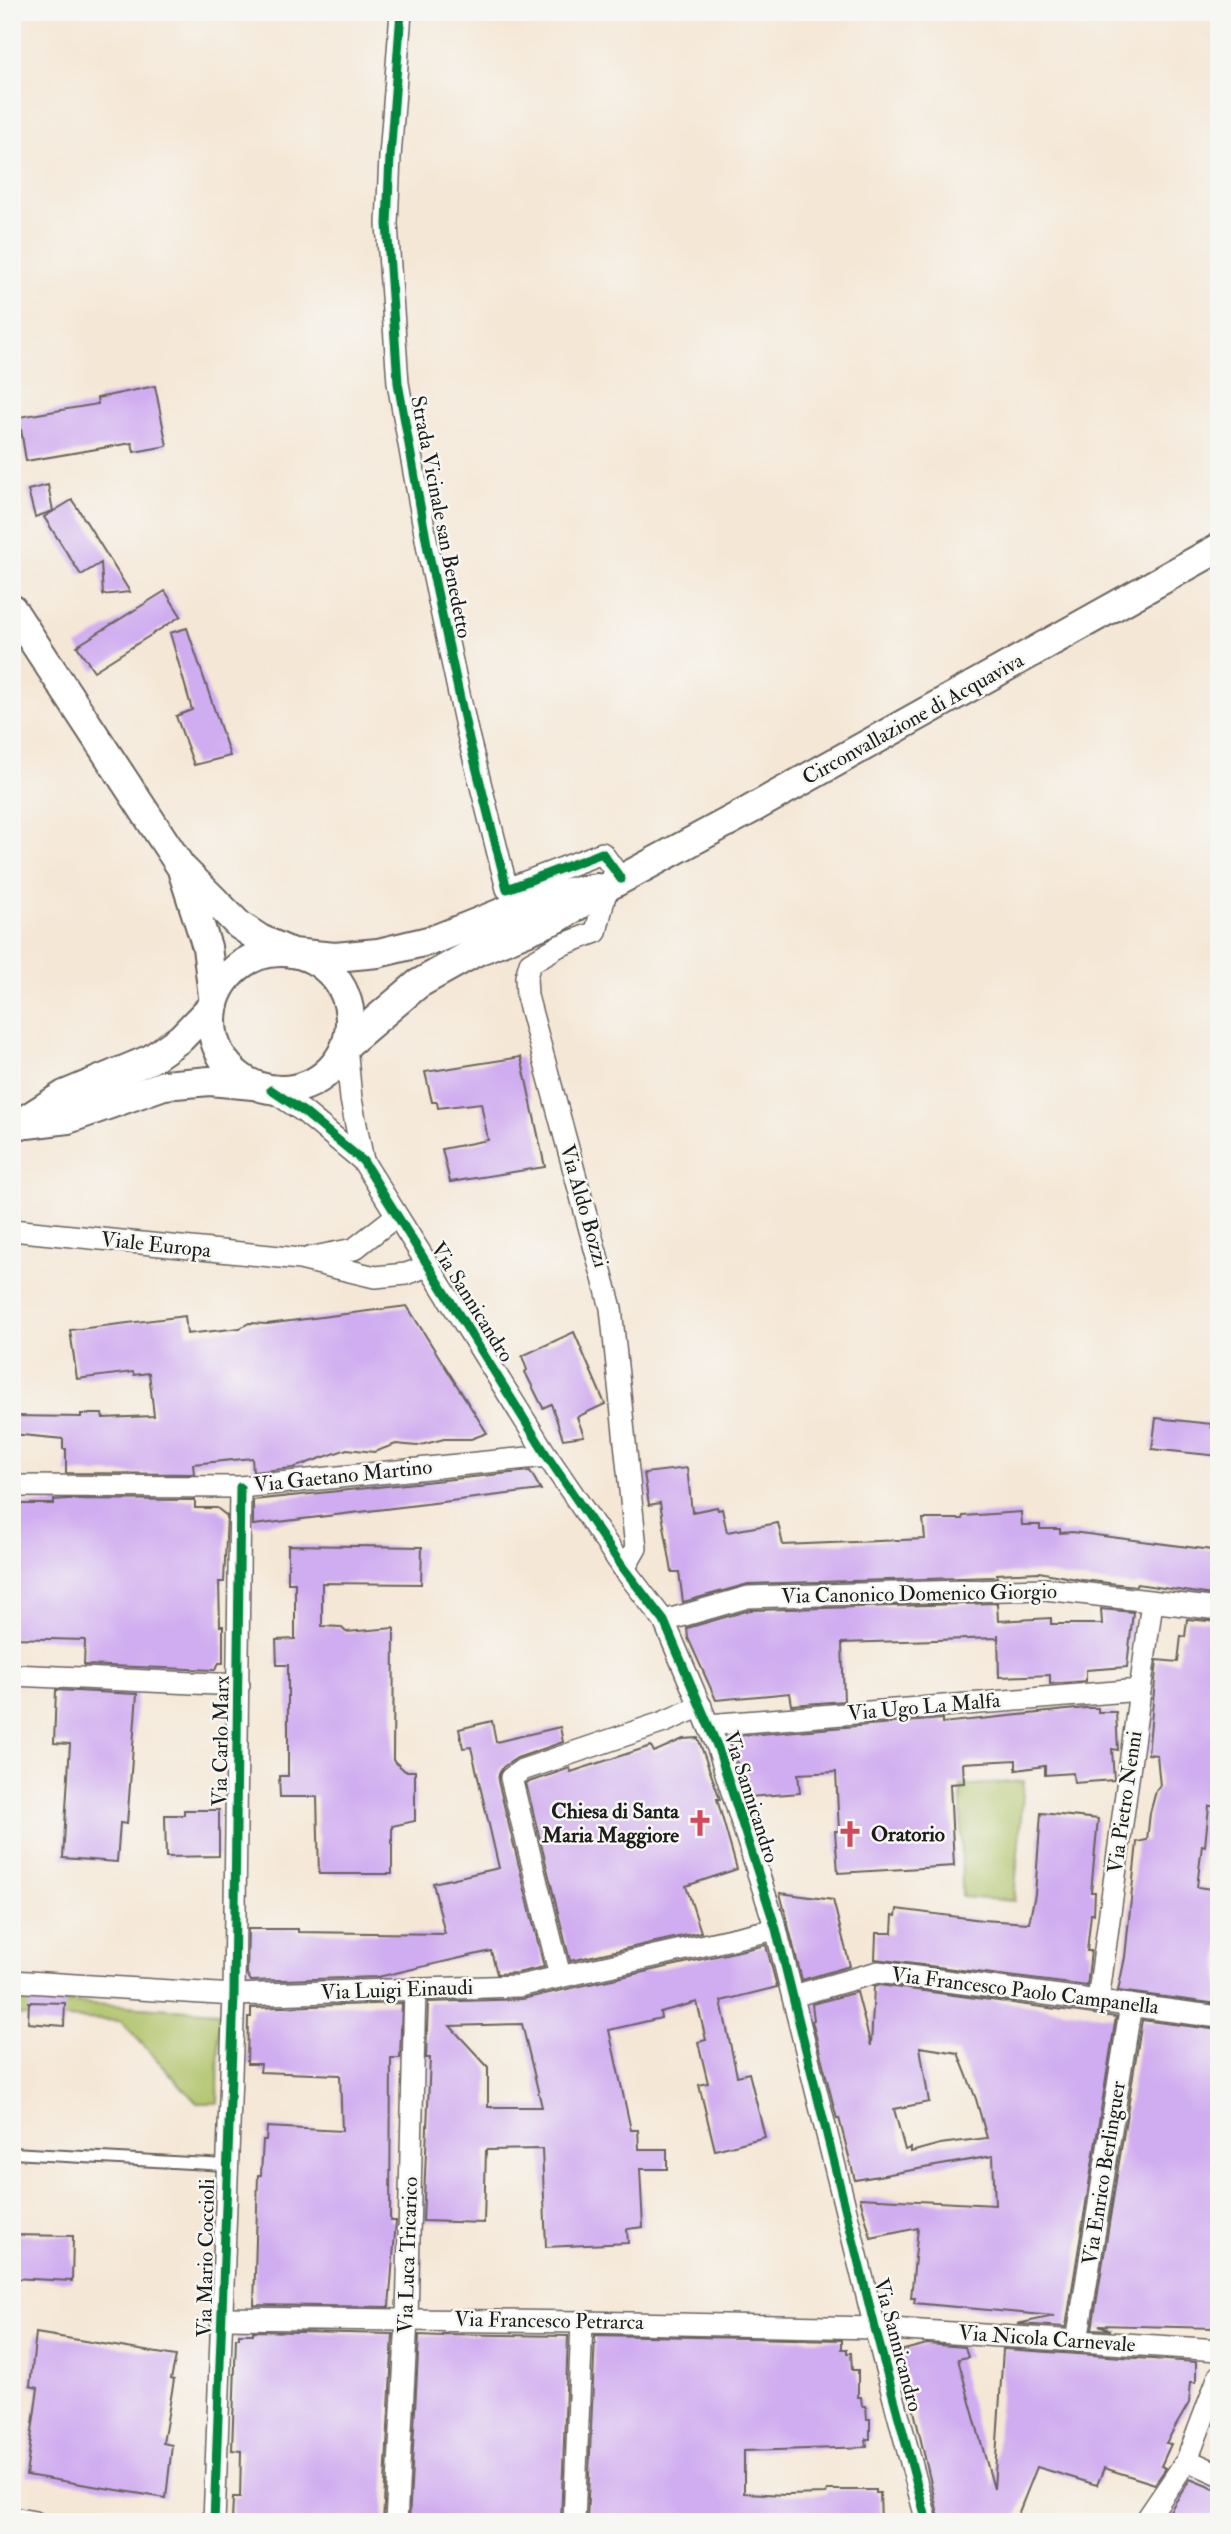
<svg xmlns="http://www.w3.org/2000/svg" width="1231" height="2534" viewBox="0 0 1231 2534" font-family="'IM FELL Double Pica',serif">
<style>
.green{fill:#aec165;stroke:#656e40;stroke-width:2}
.building{fill:#d0acf0;fill-rule:evenodd}
.lines{fill:none;stroke-linecap:round;stroke-linejoin:round}
.lane-casing{stroke:#68635d;stroke-width:14}
.street-casing{stroke:#68635d;stroke-width:24}
.secondary-casing{stroke:#68635d;stroke-width:32}
.lane{stroke:#fff;stroke-width:10}
.street{stroke:#fff;stroke-width:21}
.secondary{stroke:#fff;stroke-width:28}
.cycleway-casing{stroke:#f6f6f2;stroke-width:13}
.cycleway{stroke:#00873e;stroke-width:9}
.labels{text-anchor:middle;dominant-baseline:central;stroke-width:5;stroke-linejoin:round;paint-order:stroke}
.street-label{font-size:21px;fill:#1c1c1c;stroke:#f6f6f2}
.poi-label{font-size:21px;font-weight:bold;fill:#1c1c1c;stroke:#f6f6f2;text-anchor:end}
</style>
<rect width="100%" height="100%" fill="#f6f6f2"/>
<filter id="ink" filterUnits="userSpaceOnUse"><feTurbulence type="fractalNoise" baseFrequency=".0143" numOctaves="2"/><feDisplacementMap in="SourceGraphic" scale="14" xChannelSelector="R" yChannelSelector="G"/><feConvolveMatrix kernelMatrix="1 2 1 2 8 2 1 2 1" color-interpolation-filters="sRGB"/></filter>
<filter id="wash" filterUnits="userSpaceOnUse"><feTurbulence type="fractalNoise" baseFrequency=".00686" numOctaves="4" result="noise"/><feDisplacementMap in="SourceGraphic" scale="28" xChannelSelector="R" yChannelSelector="G"/><feGaussianBlur stdDeviation="1.57" result="paint"/><feColorMatrix in="noise" values="0 0 0 0 0 0 0 0 0 0 0 0 0 0 0 0 0 1.4 0 .05"/><feComposite in="paint" operator="in"/></filter>
<g filter="url(#wash)">
<rect width="100%" height="100%" fill="#f5e7d6"/>
<g class="green">
<path d="M1024 1781 1014 1901 962 1897 961 1786Z"/>
<path d="M12 1999 219 2012 218 2103H197L121 2021 12 2015Z"/>
</g>
<g id="blocks">
<g class="building">
<path d="M155 386 167 446 134 452 132 443 26 461 19 417 98 404 97 398Z"/>
<path d="M48 485 53 511 35 517 28 490Z"/>
<path d="M72 500 80 512 130 592 103 595 101 563 81 575 44 517Z"/>
<path d="M165 591 181 616 94 671 77 646Z"/>
<path d="M187 628 230 756 194 765 176 716 192 710 170 633Z"/>
<path d="M521 1057 545 1167 450 1182 442 1149 488 1140 481 1103 438 1108 437 1102H432L425 1072Z"/>
<path d="M407 1306 487 1433 471 1439H444L417 1446 396 1444 374 1452 347 1449 293 1468 253 1472 252 1458 193 1464 194 1474 66 1473V1449H63V1439L12 1434V1416L81 1417V1414H102L103 1418 154 1416 149 1373 134 1375 133 1372 77 1379 70 1330 185 1316 187 1334 240 1328 249 1323 267 1324Z"/>
<path d="M574 1332 605 1404 577 1417 584 1436 563 1439 551 1404 543 1408 525 1372 527 1370 522 1356Z"/>
<path d="M1156 1418 1212 1424 1211 1427 1219 1428V1456L1152 1449Z"/>
<path d="M687 1468 692 1512 717 1507 718 1510 722 1509 727 1532 778 1523 783 1545 925 1539 923 1519H962L963 1516 1021 1512 1022 1525H1040V1529H1060V1533L1072 1532 1219 1551V1596L1137 1584 1136 1586 1082 1580 1039 1572 997 1574V1577L748 1584 683 1602 679 1572H672L660 1503 649 1505 644 1473Z"/>
<path d="M530 1471 541 1490 253 1525V1500Z"/>
<path d="M66 1499 195 1500V1508H217L227 1516 224 1582H219L220 1626H223V1663H219L215 1670 84 1665 85 1640 12 1638V1504H54V1500Z"/>
<path d="M288 1545 422 1547 421 1584 322 1583V1626L341 1627 346 1632 394 1628 393 1760 405 1771H415V1821L392 1826V1874H319L317 1797H280L279 1776H288V1665H277L276 1640 295 1639V1583H288Z"/>
<path d="M997 1603 998 1621 1051 1618V1624H1102L1101 1609 1133 1612 1127 1667 1086 1670V1681L1050 1684V1675L999 1677 998 1634V1638L842 1643 844 1701 792 1705 790 1693 716 1700 688 1638 687 1628 750 1610Z"/>
<path d="M1187 1619 1219 1622V1806H1209L1205 1846 1202 1845 1197 1887 1219 1890V2004L1118 1991 1125 1957 1137 1842 1147 1840 1150 1813 1156 1791 1160 1786 1157 1755 1148 1754 1157 1660 1178 1662 1181 1636 1185 1637Z"/>
<path d="M56 1690 137 1694 127 1824 120 1823 117 1862 63 1858 70 1744 54 1743Z"/>
<path d="M1086 1708H1098V1712H1116L1118 1750 1112 1749 1114 1780 1074 1783 1073 1773 1045 1775V1766L1016 1770V1760L963 1763 964 1783 950 1784 954 1866 838 1873 835 1831H839L836 1772 798 1774 800 1793 748 1797 731 1744 735 1736 942 1719V1723Z"/>
<path d="M492 1721 496 1742 560 1727 563 1742 517 1758 503 1767 499 1774 498 1781 544 1967 517 1973 497 1974 491 1951 378 1977 251 1981 247 1974 248 1929H298V1932L445 1934 433 1883 499 1868 471 1747 463 1748 459 1729Z"/>
<path d="M698 1738 720 1799H717L737 1869 686 1886 701 1932 570 1961 526 1783 570 1768 571 1772 651 1746 654 1752 683 1739Z"/>
<path d="M184 1810H219V1856L166 1857 165 1815H184Z"/>
<path d="M1041 1813 1098 1819 1091 1892H1095L1094 1914H1091L1087 1951H1091L1087 1986 875 1959 876 1933H892L893 1915 896 1916 897 1909 982 1920 1029 1923 1035 1894Z"/>
<path d="M780 1893 833 1900 850 1966 802 1980Z"/>
<path d="M766 1945 777 1987 721 2001 737 2076 749 2073 765 2137 715 2150 699 2085 708 2083 698 2042 706 2040 697 2002 660 2012 661 2018 609 2030 631 2130H638L639 2149H667V2169H640L643 2227 627 2229 628 2243 546 2247 542 2149 486 2150 484 2223 423 2221 430 2058H426L428 2002 522 1999ZM522 2024 542 2107H488V2067L450 2026Z"/>
<path d="M879 1985 1116 2017 1066 2327 1017 2324 1054 2316 914 2303 915 2298H911L918 2228 871 2238 860 2198 995 2205 993 2156 855 2180 839 2118 837 2119 812 2021 814 2020 812 2004 857 1992 871 2046 874 1987ZM920 2047 958 2053 976 2099 987 2138 940 2144 911 2152V2148L905 2150 894 2109 929 2102Z"/>
<path d="M29 2002 65 2003 64 2026 28 2023Z"/>
<path d="M402 2003 400 2058H391L390 2221H396L389 2307 254 2305 258 2175H261L263 2140H266L267 2127 342 2131 340 2075 260 2072 261 2064H247L248 2017H251V2008Z"/>
<path d="M1142 2020 1219 2030V2307L1214 2328 1099 2325 1111 2330 1092 2329Z"/>
<path d="M12 2235 73 2236 72 2281 12 2278Z"/>
<path d="M253 2331 393 2334 383 2522H232L233 2497H240L241 2451 232 2450 236 2338H239V2334H253Z"/>
<path d="M36 2333 176 2356 171 2379 174 2380 163 2443 172 2445 166 2498 26 2475 38 2388 30 2386Z"/>
<path d="M442 2334 568 2336 561 2522H409L419 2335 442 2336Z"/>
<path d="M595 2335 842 2340V2349H847V2353H851L852 2370H858V2397H861L862 2406H866L867 2419H870V2439H866L867 2447 744 2451V2493L786 2495 826 2494 827 2490H876V2493H880L881 2522H587Z"/>
<path d="M927 2344 965 2347 968 2357 958 2359 994 2489 1003 2349 1196 2362V2382H1191L1189 2403 1166 2443 1171 2444 1161 2466 1166 2468 1155 2484 1104 2468 1097 2485 1037 2467 1015 2522H940L900 2351Z"/>
<path d="M1190 2479 1219 2491V2522H1163Z"/>
</g>
</g>
</g>
<g filter="url(#ink)">
<use href="#blocks" fill-opacity="0" stroke="#68635d" stroke-width="2"/>
<g class="lines">
<defs>
<path id="lane" d="M12 2153 226 2165"/>
<g id="street">
<path d="M401 12 390 157 387 224 398 383 428 550 467 731 507 889 602 853 621 879"/>
<path d="M607 887 596 932 559 946 530 963 526 977 527 996 611 1308 636 1548 624 1569"/>
<path d="M346 1045 351 1099 363 1161"/>
<path d="M271 1090 304 1112 363 1161 547 1456 624 1569 664 1621 718 1748 776 1929 875 2328 927 2522"/>
<path d="M12 1230 300 1259 375 1277 406 1274 428 1266"/>
<path d="M309 1258 354 1249 396 1216"/>
<path d="M12 1486 240 1487 547 1456"/>
<path d="M664 1621 748 1597 1045 1589 1219 1609"/>
<path d="M12 1675 239 1685"/>
<path d="M708 1725 1140 1690"/>
<path d="M560 1976 511 1778 522 1770 664 1722 701 1706"/>
<path d="M12 1981 234 1995 519 1986 776 1929"/>
<path d="M793 1996 878 1972 1219 2017"/>
<path d="M1098 2001 1152 1602"/>
<path d="M223 2318 582 2322 875 2328 1219 2350"/>
<path d="M1077 2341 1131 2005"/>
<path d="M1187 2460 1219 2474"/>
<path d="M12 2518 35 2522"/>
<path d="M214 2522 234 1995 240 1487"/>
<path d="M396 2522 407 2319 415 1988"/>
<path d="M574 2522 582 2322"/>
<path d="M1145 2522 1187 2460 1219 2376"/>
</g>
<g id="secondary">
<path d="M12 609 181 867 239 925 260 939 292 953 335 957 378 953 436 939 546 895 597 888"/>
<circle cx="281" cy="1021" r="69"/>
<path d="M346 1045 418 984 475 952 558 918 607 887 748 811 1219 548"/>
<path d="M27 1124 68 1119 164 1085 210 1081 253 1085"/>
<path d="M12 1128 64 1095 151 1059 181 1038 214 1004 207 947 183 873"/>
</g>
</defs>
<use href="#lane" class="lane-casing"/>
<use href="#street" class="street-casing"/>
<use href="#secondary" class="secondary-casing"/>
<use href="#lane" class="lane"/>
<use href="#street" class="street"/>
<use href="#secondary" class="secondary"/>
<defs>
<g id="cycleway">
<path d="M401 12 390 157 387 224 398 383 428 550 467 731 507 889 602 853 621 879"/>
<path d="M271 1090 304 1112 363 1161 547 1456 624 1569 664 1621 718 1748 776 1929 875 2328 927 2522"/>
<path d="M214 2522 234 1995 240 1487"/>
</g>
</defs>
<use href="#cycleway" class="cycleway-casing"/>
<use href="#cycleway" class="cycleway"/>
</g>
</g>
<defs>
<symbol id="church-bare" viewBox="-9 -9 18 18"><path d="M-1.2-6h2.4v3.5h3.3v2.4h-3.3V6h-2.4V-.1h-3.3v-2.4h3.3Z" fill="#d1495b" stroke="#f6f6f2" stroke-width="2.5" paint-order="stroke"/></symbol>
</defs>
<g fill-rule="evenodd">
<use href="#church-bare" x="681" y="1804" width="38" height="38"/>
<use href="#church-bare" x="831" y="1815" width="38" height="38"/>
</g>
<g class="labels">
<g class="street-label">
<text transform="translate(441 517) rotate(79)">Strada Vicinale san Benedetto</text>
<text transform="translate(913 719) rotate(-29)">Circonvallazione di Acquaviva</text>
<text transform="translate(584 1206) rotate(74)">Via Aldo Bozzi</text>
<text transform="translate(156 1245) rotate(6)">Viale Europa</text>
<text transform="translate(472 1302) rotate(58)">Via Sannicandro</text>
<text transform="translate(343 1476) rotate(-6)">Via Gaetano Martino</text>
<text transform="translate(919 1594) rotate(-1)">Via Canonico Domenico Giorgio</text>
<text transform="translate(924 1707) rotate(-5)">Via Ugo La Malfa</text>
<text transform="translate(221 1741) rotate(-89)">Via Carlo Marx</text>
<text transform="translate(751 1797) rotate(72)">Via Sannicandro</text>
<text transform="translate(1125 1802) rotate(-82)">Via Pietro Nenni</text>
<text transform="translate(397 1990) rotate(-2)">Via Luigi Einaudi</text>
<text transform="translate(1025 1991) rotate(7)">Via Francesco Paolo Campanella</text>
<text transform="translate(1104 2173) rotate(-81)">Via Enrico Berlinguer</text>
<text transform="translate(408 2255) rotate(-88)">Via Luca Tricarico</text>
<text transform="translate(206 2258) rotate(-89)">Via Mario Coccioli</text>
<text transform="translate(549 2321) rotate(1)">Via Francesco Petrarca</text>
<text transform="translate(1047 2339) rotate(4)">Via Nicola Carnevale</text>
<text transform="translate(898 2345) rotate(75)">Via Sannicandro</text>
</g>
<g class="poi-label">
<text x="679" y="1811">Chiesa di Santa<tspan x="679" dy="24">Maria Maggiore</tspan></text>
<text x="871" y="1834" text-anchor="start">Oratorio</text>
</g>
</g>
<rect width="1231" height="2534" fill="none" stroke="#f6f6f2" stroke-width="42"/>
</svg>
